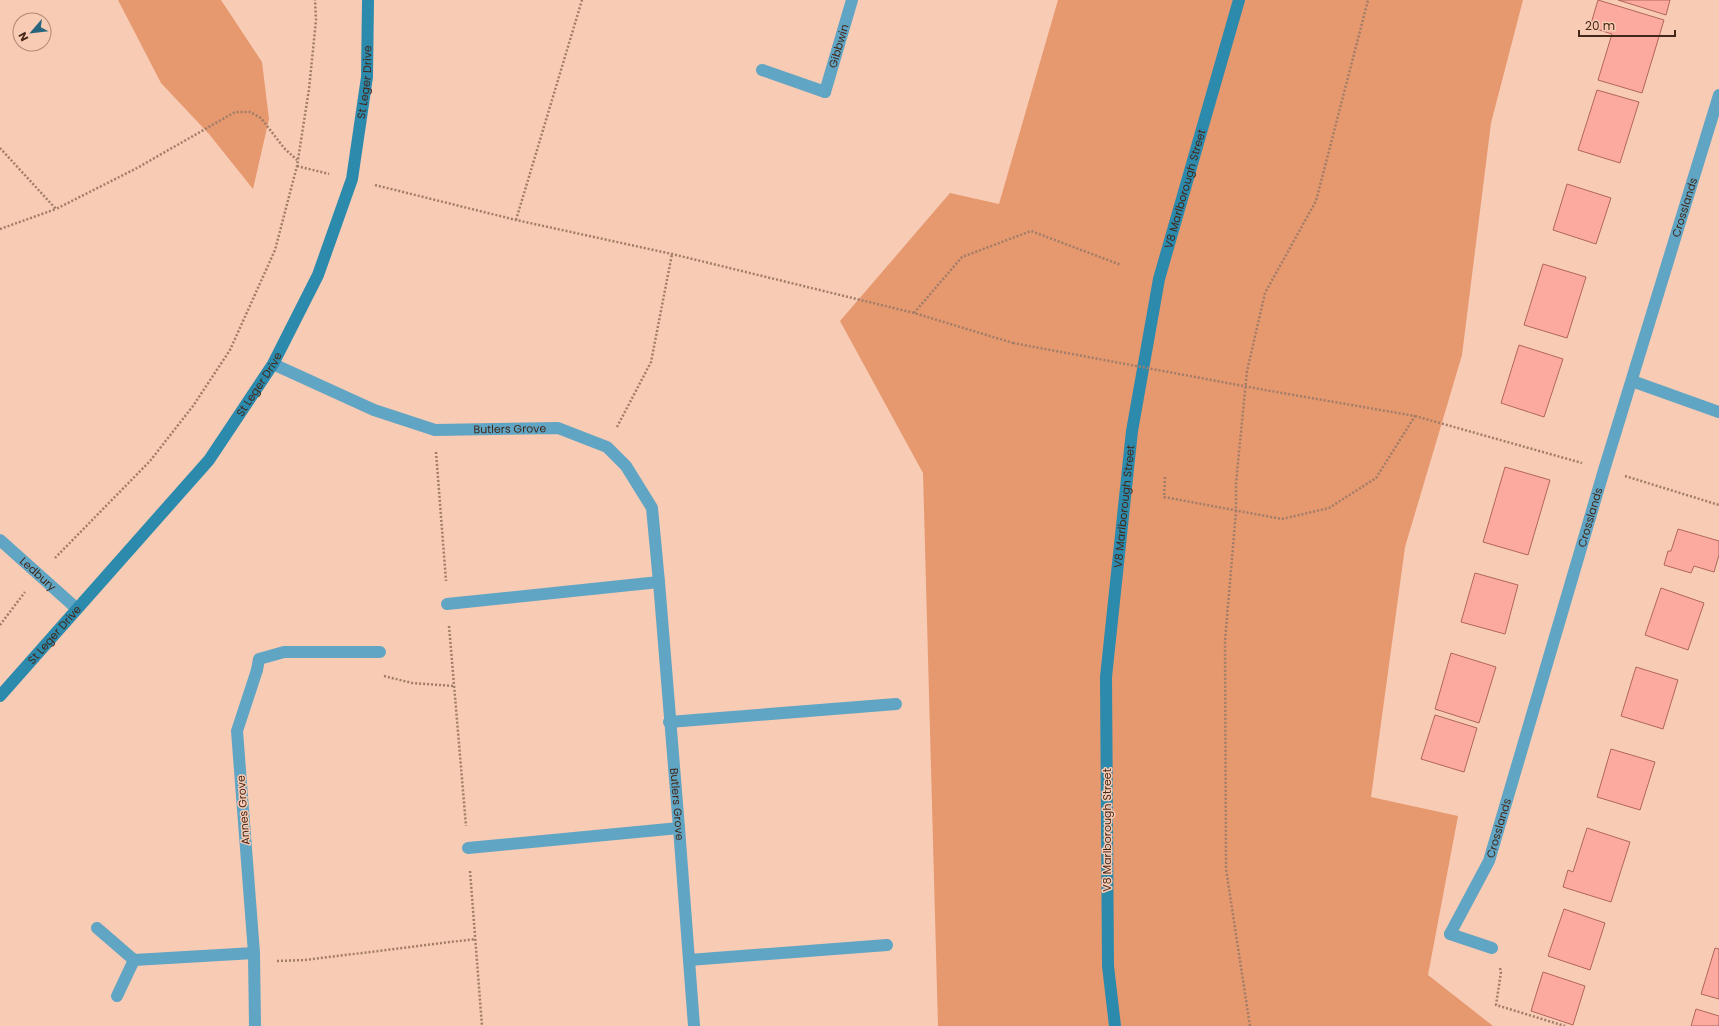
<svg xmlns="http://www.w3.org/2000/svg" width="1719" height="1026" viewBox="0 0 1719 1026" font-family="Poppins,sans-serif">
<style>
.green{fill:#e6986f}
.building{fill:#fcaa9f;stroke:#b1665c}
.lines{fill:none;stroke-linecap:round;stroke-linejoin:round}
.path{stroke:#a17d69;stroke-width:2.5;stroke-dasharray:2 2;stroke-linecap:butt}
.lane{stroke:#60a5c4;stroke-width:12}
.street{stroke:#60a5c4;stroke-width:12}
.secondary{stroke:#2c8aad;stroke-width:12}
.path-bridge{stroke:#a17d69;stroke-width:2.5;stroke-dasharray:2 2;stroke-linecap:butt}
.labels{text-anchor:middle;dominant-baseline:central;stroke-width:3;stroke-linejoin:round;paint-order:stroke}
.street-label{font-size:11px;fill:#432718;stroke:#f8cbb4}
</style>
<rect width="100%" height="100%" fill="#f8cbb4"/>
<g class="green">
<path d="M118 0H221L262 62 269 119 253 189 209 134 161 83Z"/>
<path d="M1058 0H1523L1491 123 1462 355 1405 547 1371 797 1458 816 1428 975 1493 1026H938L923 473 840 321 950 193 999 204Z"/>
</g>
<g class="building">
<path d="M1598 0 1664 20 1642 93 1598 80 1612 34 1590 27Z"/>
<path d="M1618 0H1670L1666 15Z"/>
<path d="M1597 90 1639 102 1620 163 1578 150Z"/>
<path d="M1567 184 1611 198 1596 244 1553 230Z"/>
<path d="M1543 264 1586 277 1567 338 1524 325Z"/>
<path d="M1519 345 1563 359 1544 417 1501 403Z"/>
<path d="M1505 467 1550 480 1528 555 1483 542Z"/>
<path d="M1678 529 1719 541V555L1714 572 1694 566 1691 573 1664 565 1668 551H1671Z"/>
<path d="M1475 573 1518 585 1505 634 1461 622Z"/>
<path d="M1661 588 1704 603 1688 650 1645 635Z"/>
<path d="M1451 653 1496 667 1479 723 1435 709Z"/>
<path d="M1636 667 1678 680 1663 729 1621 716Z"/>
<path d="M1435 715 1477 728 1464 772 1421 759Z"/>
<path d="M1611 749 1655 762 1640 810 1597 797Z"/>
<path d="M1587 828 1630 842 1611 902 1563 887 1568 870 1573 872Z"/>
<path d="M1564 909 1605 923 1590 970 1548 956Z"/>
<path d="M1715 948 1719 949V999L1701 994Z"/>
<path d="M1543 972 1585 986 1573 1025 1531 1011Z"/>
<path d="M1696 1009 1719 1016V1026H1691Z"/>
</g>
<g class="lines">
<g class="path">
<path d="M0 148 56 209 137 168 235 112H250L261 118 284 148 297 160"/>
<path d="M297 166 329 174"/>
<path d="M375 185 516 220 672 254 914 313 1013 343"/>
<path d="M516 220 582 0"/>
<path d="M0 229 56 209"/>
<path d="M914 313 962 257 1031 231 1121 265"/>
<path d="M1415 416 1582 463"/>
<path d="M617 427 651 362 672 254"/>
<path d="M436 452 446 581"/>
<path d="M1625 476 1719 505"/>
<path d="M1165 477 1164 497 1282 519 1329 508 1376 478 1415 416 1265 390"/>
<path d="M55 558 150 461 193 406 230 350 275 250 297 166 309 89 316 20 315 0"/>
<path d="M0 625 25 592"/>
<path d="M449 626 466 826"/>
<path d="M384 676 412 683 454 686"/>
<path d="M470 871 482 1026"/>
<path d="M277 961 305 960 475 939"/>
<path d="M1500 968 1501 972 1496 1005 1565 1026"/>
<path d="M1250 1026 1226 869 1225 641 1236 511V483L1247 371 1265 293 1316 201 1368 0"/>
</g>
<g class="lane">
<path d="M762 70 825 92"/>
<path d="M1632 381 1719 412"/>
<path d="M257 670 259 659 284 652H380"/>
<path d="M1450 934 1492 948"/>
</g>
<g class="street">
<path id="s1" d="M825 92 852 0"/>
<path id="s2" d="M273 364 374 410 435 430 558 428 607 447 626 466 652 508 659 582"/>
<path id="s3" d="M0 540 76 608"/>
<path id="s4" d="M447 604 659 582 679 828 694 1026"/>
<path d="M669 722 896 704"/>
<path d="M468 848 679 828"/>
<path d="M97 928 134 960 254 953"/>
<path id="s5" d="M1450 934 1489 861 1604 470 1719 95"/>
<path d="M689 960 887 945"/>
<path d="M117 996 134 960"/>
<path d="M255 1026 254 953 237 731 257 670"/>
</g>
<g class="secondary">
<path id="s6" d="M0 696 209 460 273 364 318 275 352 179 367 77 368 0"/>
<path id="s7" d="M1115 1026 1108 966 1106 677 1132 431 1159 279 1239 0"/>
</g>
<path class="path-bridge" d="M1013 343 1265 390"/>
</g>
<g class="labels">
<g class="street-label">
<text stroke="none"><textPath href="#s1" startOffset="48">Gibbwin</textPath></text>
<text stroke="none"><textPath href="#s6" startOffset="730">St Leger Drive</textPath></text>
<text stroke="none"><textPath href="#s7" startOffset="845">V8 Marlborough Street</textPath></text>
<text stroke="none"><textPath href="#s5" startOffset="765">Crosslands</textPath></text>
<text stroke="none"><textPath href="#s6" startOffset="406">St Leger Drive</textPath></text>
<text stroke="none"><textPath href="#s2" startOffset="250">Butlers Grove</textPath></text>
<text stroke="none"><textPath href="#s7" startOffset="521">V8 Marlborough Street</textPath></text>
<text stroke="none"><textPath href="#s5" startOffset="441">Crosslands</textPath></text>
<text stroke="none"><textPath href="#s3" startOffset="51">Ledbury</textPath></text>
<text stroke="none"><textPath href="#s6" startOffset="82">St Leger Drive</textPath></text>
<text stroke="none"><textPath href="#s4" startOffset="436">Butlers Grove</textPath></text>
<text transform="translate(243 810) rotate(-94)">Annes Grove</text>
<text stroke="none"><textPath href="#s5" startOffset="117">Crosslands</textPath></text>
<text transform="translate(1107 830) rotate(-90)">V8 Marlborough Street</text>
</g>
</g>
<g transform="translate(32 32) rotate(242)"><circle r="19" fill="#f8cbb4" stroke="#b08976"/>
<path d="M0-3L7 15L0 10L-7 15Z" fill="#29647d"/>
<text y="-6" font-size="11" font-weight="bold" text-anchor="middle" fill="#432718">N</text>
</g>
<path d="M1579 30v6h96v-6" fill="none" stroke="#432718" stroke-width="2"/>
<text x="1585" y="30" font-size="12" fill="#432718" stroke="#f8cbb4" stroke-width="3" paint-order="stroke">20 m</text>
</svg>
